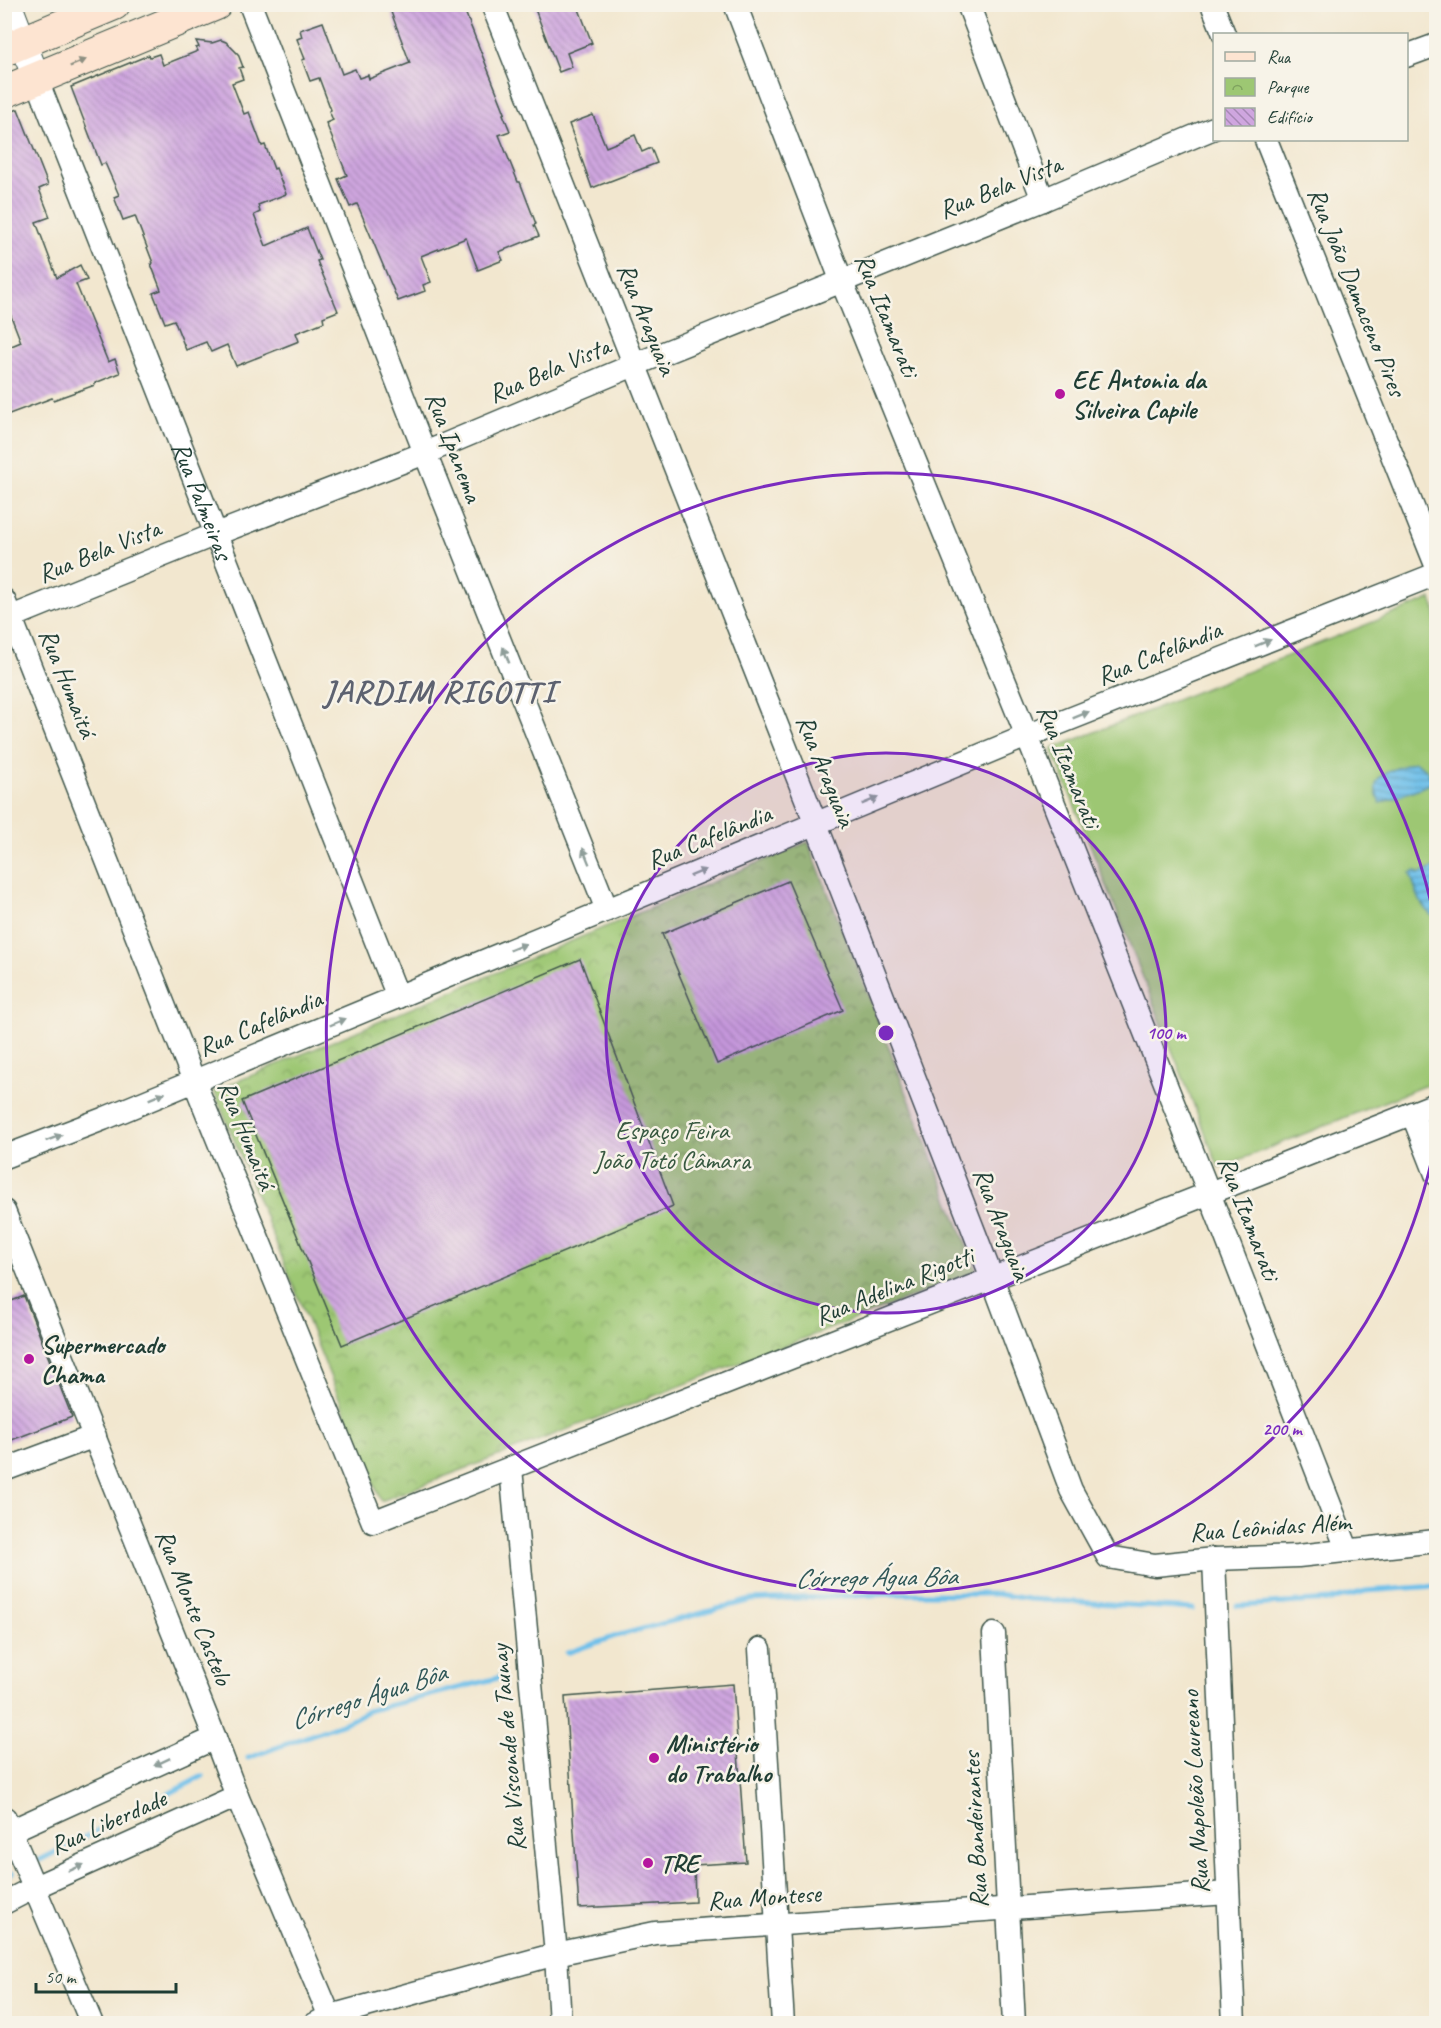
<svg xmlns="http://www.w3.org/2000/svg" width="1441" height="2028" viewBox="0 0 1441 2028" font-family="Caveat,sans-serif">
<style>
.park{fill:url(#park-crowns);stroke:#5e8254;stroke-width:1.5}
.garden{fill:#9dc773;stroke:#5e8254;stroke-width:1.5}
.water{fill:url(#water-rules);stroke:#467e8f;stroke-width:1.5}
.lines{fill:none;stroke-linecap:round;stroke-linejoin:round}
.stream{stroke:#6ec0ea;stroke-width:5}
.building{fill:url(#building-back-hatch)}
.minor-casing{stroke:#3f564b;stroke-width:25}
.tertiary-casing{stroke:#3f564b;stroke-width:29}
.secondary-casing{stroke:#3f564b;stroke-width:34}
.minor{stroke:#fff;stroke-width:22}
.tertiary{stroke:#fff;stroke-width:27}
.secondary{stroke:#fde4d1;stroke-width:32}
.oneway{fill:#8e9082}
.oneway2{fill:#8f9e9a}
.ring{fill:none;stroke:#7b2cbf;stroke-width:3}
.poi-dot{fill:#b5179e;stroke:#f7f3e8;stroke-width:2}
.labels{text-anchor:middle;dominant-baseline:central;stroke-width:5;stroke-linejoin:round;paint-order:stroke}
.street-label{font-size:26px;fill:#1f3d34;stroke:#f7f3e8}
.poi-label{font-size:26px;font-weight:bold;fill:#1f3d34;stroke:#f7f3e8;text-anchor:start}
.park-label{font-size:26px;fill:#385941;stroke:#f7f3e8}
.water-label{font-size:27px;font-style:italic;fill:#2f5758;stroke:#f7f3e8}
.district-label{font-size:32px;font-weight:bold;letter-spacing:1.5px;fill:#5d6270;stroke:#f7f3e8}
.centre{fill:#7b2cbf;stroke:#f7f3e8;stroke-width:3}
.ring-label{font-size:18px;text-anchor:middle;font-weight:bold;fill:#7b2cbf;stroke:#f7f3e8;stroke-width:5;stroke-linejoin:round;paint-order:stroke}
</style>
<defs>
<pattern id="park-crowns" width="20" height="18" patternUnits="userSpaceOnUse" patternTransform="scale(1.5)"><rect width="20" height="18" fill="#9dc773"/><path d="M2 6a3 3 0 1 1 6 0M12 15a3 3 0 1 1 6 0" fill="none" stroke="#7fa35f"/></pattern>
<pattern id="water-rules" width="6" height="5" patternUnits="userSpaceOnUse" patternTransform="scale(1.5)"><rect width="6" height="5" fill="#6ec0ea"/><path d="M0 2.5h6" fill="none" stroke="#5a9dbe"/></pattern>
<pattern id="building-back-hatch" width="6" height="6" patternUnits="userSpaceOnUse" patternTransform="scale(1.5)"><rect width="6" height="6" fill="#cfa6df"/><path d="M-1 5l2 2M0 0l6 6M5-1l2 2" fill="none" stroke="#a788b6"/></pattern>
</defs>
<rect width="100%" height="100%" fill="#f7f3e8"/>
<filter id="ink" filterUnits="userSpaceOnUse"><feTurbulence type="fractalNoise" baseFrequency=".0167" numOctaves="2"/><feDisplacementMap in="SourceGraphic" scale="12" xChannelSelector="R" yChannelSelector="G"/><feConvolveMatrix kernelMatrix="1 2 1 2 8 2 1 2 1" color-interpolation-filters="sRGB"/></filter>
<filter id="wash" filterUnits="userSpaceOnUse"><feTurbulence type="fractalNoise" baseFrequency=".008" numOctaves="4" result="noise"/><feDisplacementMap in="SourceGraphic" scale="24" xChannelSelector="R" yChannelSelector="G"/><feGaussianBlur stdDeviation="1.35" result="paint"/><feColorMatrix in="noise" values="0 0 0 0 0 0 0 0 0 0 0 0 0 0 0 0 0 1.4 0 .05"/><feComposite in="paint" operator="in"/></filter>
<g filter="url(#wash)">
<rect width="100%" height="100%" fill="#f2e7cf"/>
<path class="park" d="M808 842 977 1272 381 1501 214 1091Z"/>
<path class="garden" d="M1431 599 1436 613V1081L1219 1168 1052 749Z"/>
<g class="water">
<path d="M1415 762 1426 769 1433 783 1380 803C1372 785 1374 778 1392 770 1400 767 1407 764 1415 762Z"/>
<path d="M1436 867V917H1434C1419 907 1416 889 1410 873L1416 871 1418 874Z"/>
</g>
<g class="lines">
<g class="stream">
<path d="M1237 1606 1331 1600 1366 1591 1436 1586"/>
<path d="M567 1653 616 1636 751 1600 895 1594H997L1028 1599 1193 1609"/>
<path d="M248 1758 349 1721 367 1711 502 1677"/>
<path d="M40 1860 203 1776"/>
<path d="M4 1877 12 1873"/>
</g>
</g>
<g id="blocks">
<g class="building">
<path d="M409 4H462L505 113 503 114 510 131 499 135 518 182H520L536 224 534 225 539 236 499 252 503 260 478 270 466 238 421 256 431 282 423 285 425 291 398 301 359 208 357 204 350 207 338 179 347 175 326 123 333 120 329 111 331 110 319 78 310 81 302 60 305 59 297 39 302 37 300 30 323 22 342 74 355 69 359 78 368 75 369 79 410 63 391 12Z"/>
<path d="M533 4H577L592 43 567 53 572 67 559 72Z"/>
<path d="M221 40 226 42 238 54 243 67 239 68 243 79 232 83 244 114 249 112 262 146 265 145 274 169 276 168 286 194 258 205 260 212 254 215 266 246 307 228 320 260 317 261 338 311 323 317 324 322 296 333 299 341 236 366 227 345 211 352 206 342 186 350 174 320 165 323 153 293 161 290 151 264 153 263 135 216 123 220 114 197 119 195 105 163 101 165 71 87 149 55 150 57 159 54 163 65 198 51 196 48 199 47 196 41 212 43Z"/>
<path d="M18 109 48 185 39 189 50 217 36 222 57 278 80 265 87 280 76 284 108 362 115 359 120 373 95 383V385L53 400 52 398 4 416V349L21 342 9 311 4 313V115Z"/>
<path d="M593 115 606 147 635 135 642 152 651 148 657 163 592 188 569 124Z"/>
<path d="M788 881 843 1010 717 1064 662 934Z"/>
<path d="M580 959 673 1206 342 1345 242 1101Z"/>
<path d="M24 1296 72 1417 4 1443V1304Z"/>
<path d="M733 1684 746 1862 694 1865 695 1902 579 1908 565 1697Z"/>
</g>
</g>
</g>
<g filter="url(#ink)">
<use href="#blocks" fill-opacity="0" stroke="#3f564b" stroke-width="1.5"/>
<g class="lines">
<defs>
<g id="minor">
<path d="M250 4 425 453 607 910"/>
<path d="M492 4 816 824 992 1278 1071 1490 1108 1557 1155 1565 1214 1559 1298 1556 1436 1541"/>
<path d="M735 4 842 282 1027 736 1209 1193 1347 1549"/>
<path d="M968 4 1043 200"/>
<path d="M1212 4 1224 34"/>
<path d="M1406 56 1436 45"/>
<path id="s1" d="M37 80 398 997"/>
<path d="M1266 140 1436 565"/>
<path d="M4 600 194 1081 373 1522 1436 1104"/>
<path d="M4 620 216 534 425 453 634 365 1043 200 1214 128"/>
<path d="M1412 1113 1436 1174"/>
<path d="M4 1157 103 1119 1027 736 1436 574"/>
<path d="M4 1211 215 1738 237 1796 333 2024"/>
<path d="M511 1468 556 1954 560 2024"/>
<path d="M4 1470 95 1436"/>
<path d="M1214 1559 1234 2024"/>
<path d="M994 1634 1014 2024"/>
<path d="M760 1649 783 2024"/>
<path d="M5 1818 92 2024"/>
<path d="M4 1834 215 1738"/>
<path d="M4 1903 35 1887 237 1796"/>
<path d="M315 2024 330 2016 556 1954 655 1933 1228 1893"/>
</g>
<path id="tertiary" d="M8 4 37 80"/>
<g id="secondary">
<path d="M4 50 114 4"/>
<path d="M4 92 216 4"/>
</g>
</defs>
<use href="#minor" class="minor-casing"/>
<use href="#tertiary" class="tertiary-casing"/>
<use href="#secondary" class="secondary-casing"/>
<use href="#minor" class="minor"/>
<use href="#tertiary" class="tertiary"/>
<use href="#secondary" class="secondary"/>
</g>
<defs><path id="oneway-solid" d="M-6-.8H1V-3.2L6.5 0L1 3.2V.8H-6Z" transform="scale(1.5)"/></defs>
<use class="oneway" href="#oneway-solid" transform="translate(78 63) rotate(-23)"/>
<g class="oneway2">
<use href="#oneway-solid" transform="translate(1263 643) rotate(-22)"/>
<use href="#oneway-solid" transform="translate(506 655) rotate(-112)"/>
<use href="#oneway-solid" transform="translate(1081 715) rotate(-22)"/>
<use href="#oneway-solid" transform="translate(870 801) rotate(-22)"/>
<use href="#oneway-solid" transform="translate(586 856) rotate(-112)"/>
<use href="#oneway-solid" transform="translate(698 873) rotate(-22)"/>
<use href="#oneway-solid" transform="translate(518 947) rotate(-22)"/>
<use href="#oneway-solid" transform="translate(338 1022) rotate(-23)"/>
<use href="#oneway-solid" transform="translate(157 1096) rotate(-22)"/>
<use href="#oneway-solid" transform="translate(54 1138) rotate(-21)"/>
<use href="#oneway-solid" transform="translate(162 1762) rotate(155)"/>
<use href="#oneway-solid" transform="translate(76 1868) rotate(-24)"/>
</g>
</g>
<circle cx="886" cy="1033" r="280" fill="#7b2cbf" fill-opacity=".12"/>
<g class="ring">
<circle cx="886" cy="1033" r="280"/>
<path d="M1436 1140A560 560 0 1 1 1436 926"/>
</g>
<g class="poi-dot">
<circle cx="1060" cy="394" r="6"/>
<circle cx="29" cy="1359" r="6"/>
<circle cx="654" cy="1758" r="6"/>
<circle cx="648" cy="1863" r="6"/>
</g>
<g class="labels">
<g class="street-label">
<text transform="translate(1000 187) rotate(-22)">Rua Bela Vista</text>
<text transform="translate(1357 292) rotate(68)">Rua João Damaceno Pires</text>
<text transform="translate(887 315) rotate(68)">Rua Itamarati</text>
<text transform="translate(647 319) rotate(68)">Rua Araguaia</text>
<text transform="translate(549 370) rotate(-23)">Rua Bela Vista</text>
<text transform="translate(454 447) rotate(69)">Rua Ipanema</text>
<text stroke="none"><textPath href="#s1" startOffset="452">Rua Palmeiras</textPath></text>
<text transform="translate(99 551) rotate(-22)">Rua Bela Vista</text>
<text transform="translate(1159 653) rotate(-22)">Rua Cafelândia</text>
<text transform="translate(68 683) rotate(68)">Rua Humaitá</text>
<text transform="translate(1069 766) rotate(68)">Rua Itamarati</text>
<text transform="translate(826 771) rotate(68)">Rua Araguaia</text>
<text transform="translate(709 837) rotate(-22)">Rua Cafelândia</text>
<text transform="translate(260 1023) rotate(-23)">Rua Cafelândia</text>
<text transform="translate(247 1135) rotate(68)">Rua Humaitá</text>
<text transform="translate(1249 1218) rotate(69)">Rua Itamarati</text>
<text transform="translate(1002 1224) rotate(69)">Rua Araguaia</text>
<text transform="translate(894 1286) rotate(-22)">Rua Adelina Rigotti</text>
<text transform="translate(1270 1527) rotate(-4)">Rua Leônidas Além</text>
<text transform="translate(194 1607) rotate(68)">Rua Monte Castelo</text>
<text transform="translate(508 1748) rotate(-95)">Rua Visconde de Taunay</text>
<text transform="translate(1195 1792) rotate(-93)">Rua Napoleão Laureano</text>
<text transform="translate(108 1822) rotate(-24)">Rua Liberdade</text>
<text transform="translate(975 1830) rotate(-93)">Rua Bandeirantes</text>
<text transform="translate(764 1897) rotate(-4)">Rua Montese</text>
</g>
<g class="poi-label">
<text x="1072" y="379">EE Antonia da<tspan x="1072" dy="30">Silveira Capile</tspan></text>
<text x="41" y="1344">Supermercado<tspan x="41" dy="30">Chama</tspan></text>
<text x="666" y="1743">Ministério<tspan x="666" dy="30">do Trabalho</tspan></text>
<text x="660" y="1863">TRE</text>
</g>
<g class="park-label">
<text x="672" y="1130">Espaço Feira<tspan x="672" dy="30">João Totó Câmara</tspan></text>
</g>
<g class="water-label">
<text transform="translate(876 1577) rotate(-1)">Córrego Água Bôa</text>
<text transform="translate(368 1696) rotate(-18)">Córrego Água Bôa</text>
</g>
<g class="district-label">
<text x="440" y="691">JARDIM RIGOTTI</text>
</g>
</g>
<circle cx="886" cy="1033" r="9" class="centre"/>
<g class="ring-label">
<text x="1166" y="1039">100 m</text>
<text x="1282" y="1435">200 m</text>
</g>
<rect width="1441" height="2028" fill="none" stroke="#f7f3e8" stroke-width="24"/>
<rect x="1213" y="33" width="195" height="108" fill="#f7f3e8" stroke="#a1aaa0" stroke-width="1.5"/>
<rect x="1225" y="52" width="30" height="9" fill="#fde4d1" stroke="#a1aaa0" stroke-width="1.5"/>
<text x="1267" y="63" font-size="18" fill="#1f3d34">Rua</text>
<rect x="1225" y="78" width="30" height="18" fill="url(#park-crowns)" stroke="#a1aaa0" stroke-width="1.5"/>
<text x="1267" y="93" font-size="18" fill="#1f3d34">Parque</text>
<rect x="1225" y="108" width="30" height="18" fill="url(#building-back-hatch)" stroke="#a1aaa0" stroke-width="1.5"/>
<text x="1267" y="123" font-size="18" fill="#1f3d34">Edifício</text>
<path d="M36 1983v9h140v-9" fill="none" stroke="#1f3d34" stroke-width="3"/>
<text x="45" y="1983" font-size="18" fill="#1f3d34" stroke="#f7f3e8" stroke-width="4.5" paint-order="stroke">50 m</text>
</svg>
